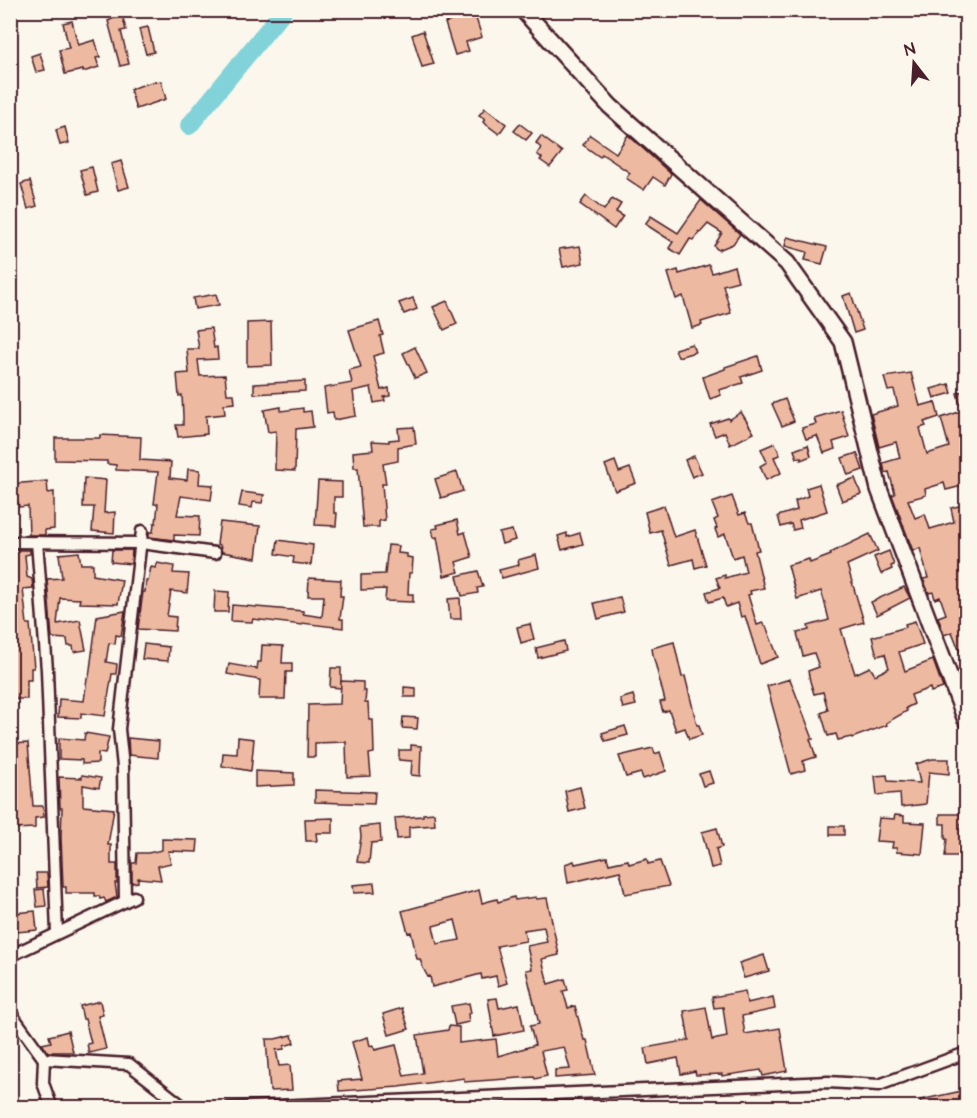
<svg xmlns="http://www.w3.org/2000/svg" width="977" height="1118" viewBox="0 0 977 1118" font-family="'Architects Daughter',sans-serif">
<style>
.lines{fill:none;stroke-linecap:round;stroke-linejoin:round}
.river{stroke:#82d3d9;stroke-width:18}
.building{fill:#edb9a0;stroke:#4a1f2b;stroke-width:1.5;fill-rule:evenodd}
.street-casing{stroke:#4a1f2b;stroke-width:15}
.secondary-casing{stroke:#4a1f2b;stroke-width:20}
.street{stroke:#fbf7ec;stroke-width:10}
.secondary{stroke:#fbf7ec;stroke-width:15}
</style>
<rect width="100%" height="100%" fill="#fbf7ec"/>
<filter id="ink" filterUnits="userSpaceOnUse"><feTurbulence type="fractalNoise" baseFrequency=".0167" numOctaves="2"/><feDisplacementMap in="SourceGraphic" scale="12" xChannelSelector="R" yChannelSelector="G"/><feConvolveMatrix kernelMatrix="1 2 1 2 8 2 1 2 1" color-interpolation-filters="sRGB"/></filter>
<g filter="url(#ink)">
<g class="lines">
<path class="river" d="M189 126 284 10"/>
</g>
<g class="building">
<path d="M474 12 482 37 466 42 469 51 455 55 445 23Z"/>
<path d="M122 14 126 30 121 31 129 64 120 66 108 21Z"/>
<path d="M72 21 78 45 95 40 100 57 96 58 99 67 83 72V70L65 74 59 50 69 48 63 23Z"/>
<path d="M148 27 154 52 146 54 139 29Z"/>
<path d="M423 31 434 64 422 67 412 35Z"/>
<path d="M40 53 45 70 36 72 31 56Z"/>
<path d="M155 81V82L161 81 166 99 136 109 130 89Z"/>
<path d="M485 108 506 124 499 134 483 122 485 119 479 115Z"/>
<path d="M520 124 532 133 526 140 514 131Z"/>
<path d="M65 127 69 143 60 145 56 130Z"/>
<path d="M590 135 616 153 628 135 671 174 665 185 653 177 644 190 626 178 630 173 602 154 600 157 583 145Z"/>
<path d="M541 136 562 152 550 167 540 160 542 158 537 154 541 148 536 143Z"/>
<path d="M121 161 129 187 118 190 111 164Z"/>
<path d="M92 167 98 192 87 195 80 170Z"/>
<path d="M30 181 37 206 28 209 21 184Z"/>
<path d="M586 196 604 210 612 199 621 204 616 212 623 216 614 229 580 204Z"/>
<path d="M701 200 740 234 733 244 718 250 714 246 722 233 708 224 700 233 698 231 699 233 693 240 690 239 680 255 669 248 673 242 645 224 651 216 678 233Z"/>
<path d="M787 237 827 247 822 264 805 260 807 252 785 246Z"/>
<path d="M580 246 583 263 563 267 559 249Z"/>
<path d="M709 265 712 273 734 266 738 281 723 285 731 313 701 322 702 325 692 328 683 296 676 299 668 273 678 270 679 274Z"/>
<path d="M851 293 863 330 854 333 843 296Z"/>
<path d="M216 294 219 305 195 309 193 298Z"/>
<path d="M413 298 417 309 404 314 399 303Z"/>
<path d="M447 301 457 324 444 330 433 307Z"/>
<path d="M379 321 383 335 380 336 384 353 373 356 381 390 389 388 390 396 384 397 385 401 374 403 371 387 353 391 356 416 334 420 333 412 327 413 324 388 352 383 349 370 361 367 349 330Z"/>
<path d="M271 322 272 365 247 366V323Z"/>
<path d="M211 328 214 348 217 347 218 359 198 360 200 376 225 375 227 394H234L235 403 224 404 225 414 206 416 207 434 178 437 176 425H183V416L182 395 179 396 177 374 189 373 187 349H199L196 330Z"/>
<path d="M692 344 695 352 678 357 675 349Z"/>
<path d="M415 347 427 373 415 378 403 353Z"/>
<path d="M758 356 762 370 741 377 743 383 719 390 721 395 710 399 703 377 725 369V367Z"/>
<path d="M911 373 920 406 935 402 939 417 924 422 926 426 920 428 927 454 949 447 941 418 962 411 957 393 966 390V447L963 448 966 459V478L964 479 966 485 946 490 944 483 925 489 926 495 908 500 915 518 925 514 930 529 954 522 951 508 966 504V513L962 515 966 537V650L960 652 952 632 944 635 938 617 946 614 940 597 935 599 933 592 929 593 923 579 928 578 920 548 913 551 892 495 895 494 889 472 885 473 883 463 900 458 896 442 879 447 871 414 898 406 894 390 888 391 884 377Z"/>
<path d="M305 381V391L254 394V384Z"/>
<path d="M949 384 952 393 934 398 931 389Z"/>
<path d="M785 399 794 421 782 426 772 404Z"/>
<path d="M281 407V411L303 408V412L311 411 313 427 296 429 295 471 275 470 276 431 268 432 264 410Z"/>
<path d="M841 410 849 437 833 442 835 449 824 453 817 436 806 439 802 428 816 424 814 418Z"/>
<path d="M741 412 754 433 730 445 725 432 715 436 710 424 728 418 729 420Z"/>
<path d="M414 427 416 444 398 447V461L383 464 386 484H382L385 520 379 521V527H363L358 468H354L353 452 373 450 372 441 389 442V440L399 439 398 428Z"/>
<path d="M100 435 141 437 140 460 171 462 170 478 187 480 188 469 200 470 199 484 213 485 211 500 181 496 177 515 200 516 199 536 174 535V540L149 537V532H153L154 523H156L158 504H154L158 472 116 470V465L107 464V461L55 460V438H100Z"/>
<path d="M775 443 780 455 774 457 781 473 766 480 760 466 767 462 761 449Z"/>
<path d="M808 445 811 456 801 460V457L797 458 794 450Z"/>
<path d="M857 453 863 470 848 475 842 458Z"/>
<path d="M694 456 702 473 692 477 685 460Z"/>
<path d="M615 461 619 472 630 468 636 483 615 491 605 465Z"/>
<path d="M457 472 463 491 441 498 435 479Z"/>
<path d="M84 478 106 480 104 513 115 512 114 533 92 531 94 507H83Z"/>
<path d="M855 478 861 494 842 501 836 485Z"/>
<path d="M47 481 48 493 54 492V529L45 530V535H29L28 506 19 507 18 502 10 503V484Z"/>
<path d="M318 481 342 482V497H334V513H337L336 526 315 525Z"/>
<path d="M819 484 827 511 799 520 801 528 793 530 791 524 781 527 778 516 797 510 795 501 808 496 806 488Z"/>
<path d="M242 492 264 495 262 503 253 502 252 508 239 506Z"/>
<path d="M732 496 739 515 745 513 749 523H752L759 550 755 551 764 588 750 591 751 594 748 595 757 625 763 623 764 626H766L778 657 760 664 745 616 741 617 737 603 726 607 723 598 709 602 706 592 720 588 716 578 725 575V578L746 572 742 555 733 558 725 534 718 537 715 529 717 528 714 520 718 518 712 503Z"/>
<path d="M664 506 674 537 695 530 706 565 695 568 693 559 671 565 661 530 650 533 645 512Z"/>
<path d="M457 520 460 534 465 532 472 557 456 562 459 572 444 576 437 537 434 538 432 529 438 528 437 525Z"/>
<path d="M220 522 260 526 256 558 222 552 220 545 217 544Z"/>
<path d="M512 530 515 540 502 544 499 533Z"/>
<path d="M567 533V537L580 533 583 544 562 550 558 536Z"/>
<path d="M870 534 878 551 847 565 864 622 841 629 855 674 870 667 875 675 889 668 885 654 877 656 872 637 906 627 905 624 915 621 923 644 899 652 905 671 933 660 943 688 931 692 930 688 911 695 914 704 906 708 907 711 886 723 887 725 852 738 851 737 838 740 836 734 828 736 821 713 828 710 823 692 814 694 810 681 808 671 819 667 814 653 803 656 797 633 809 630 808 626 829 620 824 600 821 591 797 599 788 565 809 559 810 563 831 555 830 553Z"/>
<path d="M278 540 313 545 311 565 293 563 294 557 276 554Z"/>
<path d="M388 545 399 546 398 553 407 554V557L413 558 412 573H409L408 594H413V602L385 601 386 589 361 590V575L385 574Z"/>
<path d="M11 550H30V554L25 555 27 577 32 579 33 588 23 589 27 624H30L34 668H31V680H27V699H10V579H13Z"/>
<path d="M112 550H132L131 564 111 562Z"/>
<path d="M889 551 894 565 891 566 892 569 881 574 874 557Z"/>
<path d="M79 552 81 564H93V575L122 580 118 604 79 603 80 599 60 598 57 624 80 620 86 650 74 652 73 646H68L67 639 52 638 47 579 62 578 59 554Z"/>
<path d="M536 555 539 568 502 578 499 570 519 565 518 560Z"/>
<path d="M157 563 174 566 173 573 189 574 187 593 171 591 167 616 176 617 175 631 138 629 143 592H145L146 581H148L151 567 156 568Z"/>
<path d="M478 571 483 587 477 588 478 593 462 596 457 576Z"/>
<path d="M309 578 341 580 340 596H343L340 619H343V628L302 623V625L253 619 252 622 231 621 232 605 303 611V614L322 617 324 596H308Z"/>
<path d="M904 587 910 598 877 615 871 602Z"/>
<path d="M215 591 229 592 228 612H214Z"/>
<path d="M620 597 624 612 598 619 594 603Z"/>
<path d="M460 598 461 619H450L448 599Z"/>
<path d="M125 611 121 636 116 635 115 644 109 643 106 662 117 664 116 674H112L105 716 81 713V718L58 717 59 699 84 701 87 678 89 677 97 616Z"/>
<path d="M530 624 534 639 521 643 517 627Z"/>
<path d="M564 641 566 651 538 658 536 648Z"/>
<path d="M674 642 682 677 685 676 697 725H699L702 735 689 739 685 728 676 731 669 710 663 712 660 702 665 701 653 655 652 648Z"/>
<path d="M144 644 169 647 168 661 142 659Z"/>
<path d="M262 645 283 646 282 663H292V672H286L285 699H259L260 680 227 674 229 664 257 669 258 662H261Z"/>
<path d="M331 668H341V688L330 687Z"/>
<path d="M790 679 813 739H810L816 757 803 761 805 770 791 774 767 686Z"/>
<path d="M341 681 363 682V691H366L365 703H368L369 720H373L374 753 369 754 371 776 347 777 346 742 315 743V757H307L308 705 340 704Z"/>
<path d="M404 687 416 688V697H404Z"/>
<path d="M633 695 636 705 623 708 620 699Z"/>
<path d="M403 717 418 718 417 729 402 728Z"/>
<path d="M625 726 628 735 605 741 602 733Z"/>
<path d="M85 733 109 737 105 754 98 753V763L82 764V760L59 759V738L84 740Z"/>
<path d="M238 737 254 739 251 771 222 766 223 753 237 754Z"/>
<path d="M128 738 159 741 158 758 129 755Z"/>
<path d="M28 743 33 806H43L44 817 35 818V828L13 829 10 809V744Z"/>
<path d="M411 745 421 746 420 776 411 775 412 761 399 760V750H411Z"/>
<path d="M653 748 655 754 660 752 666 771 643 779 641 773 626 777 619 756Z"/>
<path d="M932 759H949V774L929 772 926 804 901 807 900 793 877 795 875 776 887 775 888 781 920 783 916 764Z"/>
<path d="M255 771 294 773V785L255 787Z"/>
<path d="M709 771 713 783 703 786 699 774Z"/>
<path d="M82 775 101 778 99 788 83 785V806L114 809 108 845H111V864H117V883H115L117 897 106 902 104 898 100 899 99 896H95V893H66V887H63L61 837 62 808H60L59 777 82 778Z"/>
<path d="M580 787 585 808 569 812 565 791Z"/>
<path d="M315 790 375 792 374 804 315 802Z"/>
<path d="M434 813 435 825 409 827V838L397 839 395 818 423 816V814Z"/>
<path d="M940 814H966V825L961 824V843H966V856H945L947 839H945V824H940Z"/>
<path d="M895 815 904 816V822L925 823 922 854 896 852 897 848H892L893 842 876 841 879 818 894 819Z"/>
<path d="M333 818V833H316L317 841H306L305 819Z"/>
<path d="M380 825 381 842 371 843 369 863 357 862 361 837 360 827Z"/>
<rect x="830" y="826" width="14" height="9"/>
<path d="M717 828 722 847 716 849 720 866 711 868 702 832Z"/>
<path d="M162 839 198 840 197 852 168 851 171 863 158 866 161 880 138 878V882L132 883V863H136L137 853H148L162 850Z"/>
<path d="M607 857 609 864 628 860 629 864 647 859 648 864 660 861 669 886 625 894 620 871 568 883 565 864 574 861 575 864Z"/>
<path d="M36 873H47L48 887 37 888Z"/>
<path d="M374 883 375 892 354 893 353 885Z"/>
<path d="M44 889 46 906 37 907 35 890Z"/>
<path d="M479 890 482 903 497 899 498 902 514 897 515 900 536 897V899L547 898 559 955 542 959 548 984 565 979 568 990 563 991 568 1008 575 1006 584 1040H587L595 1075 555 1078V1070L570 1069 564 1047 541 1051 547 1076 535 1079 534 1077 464 1082V1078L399 1087 339 1091 338 1081 362 1079 352 1042 368 1037 370 1046 373 1045 375 1050 396 1045 404 1076 423 1073 417 1035 448 1030 449 1026 459 1027V1043L496 1039 498 1056 535 1045 530 1026 539 1024 526 970 532 969 527 946 547 942 544 927 524 930 526 941 497 946 507 983 498 986 496 976 482 979 481 974 432 987 430 976 428 977 423 968 420 959H417L411 932 408 933 402 911ZM455 920 460 940 437 944 433 926Z"/>
<path d="M35 911 37 930 17 932 15 913Z"/>
<path d="M764 955 769 971 744 978 739 963Z"/>
<path d="M745 991 747 1003 773 997 775 1009 742 1016 745 1034 780 1028 787 1071 763 1076 761 1070 722 1076V1074L696 1075 695 1071 681 1074 678 1058 648 1064 645 1048 689 1040 684 1011 706 1007 712 1040 727 1037 723 1007 714 1008 712 997Z"/>
<path d="M497 998 499 1008 519 1004 524 1030 494 1036 488 999Z"/>
<path d="M100 1001 103 1015 98 1016 106 1049 89 1053 87 1044 91 1043 85 1019H83L80 1006Z"/>
<path d="M469 1003 471 1013 468 1014 469 1022 455 1025 451 1006Z"/>
<path d="M402 1008 409 1029 389 1035 383 1014Z"/>
<path d="M68 1031 73 1052H48L42 1044 51 1042 49 1036Z"/>
<path d="M292 1035 294 1043 284 1046V1049L276 1050 279 1066 290 1065 292 1090 270 1091 266 1039H275Z"/>
<path d="M962 1091 965 1105 953 1107H922L920 1100Z"/>
</g>
<g class="lines">
<defs>
<g id="street">
<path d="M10 542 141 543 215 553"/>
<path d="M37 542 47 670 57 933"/>
<path d="M125 901 123 767 119 729 142 531"/>
<path d="M10 956 134 897"/>
<path d="M10 1012 44 1059 129 1064 185 1108"/>
<path d="M44 1059 43 1083 52 1108"/>
<path d="M229 1108 828 1082 879 1085 966 1053"/>
</g>
<path id="secondary" d="M523 10 610 106 787 263 843 342 879 489 966 720"/>
</defs>
<use href="#street" class="street-casing"/>
<use href="#secondary" class="secondary-casing"/>
<use href="#street" class="street"/>
<use href="#secondary" class="secondary"/>
</g>
</g>
<rect width="977" height="1118" fill="none" stroke="#fbf7ec" stroke-width="36"/>
<rect x="18" y="18" width="941" height="1082" fill="none" stroke="#4a1f2b" stroke-width="2" filter="url(#ink)"/>
<g transform="translate(914 63) rotate(343)" stroke="#fbf7ec" stroke-width="4.5" paint-order="stroke">
<path d="M0-4.5L10 22L0 15L-10 22Z" fill="#4a1f2b"/>
<text y="-9" font-size="16" font-weight="bold" text-anchor="middle" fill="#4a1f2b">N</text>
</g>
</svg>
